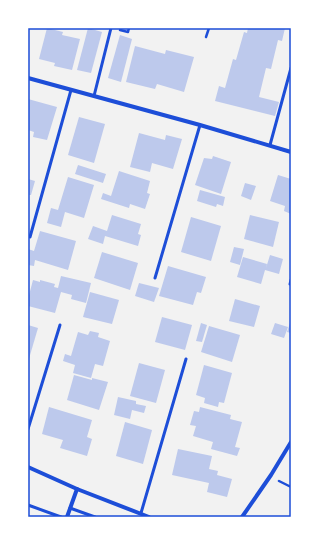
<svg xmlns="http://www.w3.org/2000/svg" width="319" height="545" viewBox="0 0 319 545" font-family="'Public Sans',sans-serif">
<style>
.building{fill:#bdc9ec}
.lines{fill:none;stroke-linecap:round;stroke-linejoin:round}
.path{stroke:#1d4ed8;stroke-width:2.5}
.service{stroke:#1d4ed8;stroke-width:3}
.minor{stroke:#1d4ed8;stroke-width:4}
.neatline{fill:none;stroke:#1d4ed8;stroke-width:1.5}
</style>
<rect width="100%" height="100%" fill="#f2f2f2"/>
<g class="building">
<path d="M47 28 63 32 62 35 80 39 72 70 54 66 55 63 39 59Z"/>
<path d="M88 28 102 32 91 73 77 70Z"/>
<path d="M248 28H285L282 41 278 40 271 69 266 68 259 97 279 102 275 116 215 101 219 86 225 88 233 59 236 60 244 32 247 33Z"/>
<path d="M120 35 132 39 121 82 108 78Z"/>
<path d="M135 46 165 54 166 50 194 57 184 92 157 84 155 89 126 82Z"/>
<path d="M28 99 57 107 47 140 33 137 34 132 28 130Z"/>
<path d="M79 117 105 124 94 163 68 155Z"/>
<path d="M139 133 165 140 166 135 182 139 173 169 152 163 150 172 130 167Z"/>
<path d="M213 156 231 162 221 194 195 185 204 158 212 159Z"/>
<path d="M78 165 106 174 103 183 75 174Z"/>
<path d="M119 171 150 181 147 193 150 194 145 209 130 204 129 208 101 199 103 193 111 196Z"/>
<path d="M278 175 291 179V214L284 211 285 206 270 201Z"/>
<path d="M68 177 94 185 84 218 65 212 61 227 47 223 51 208 58 210Z"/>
<path d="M28 179 35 181 31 195H28Z"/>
<path d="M245 183 256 186 251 200 241 196Z"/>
<path d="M200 190 225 197 223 206 217 204 216 207 197 201Z"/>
<path d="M112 215 141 224 138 234 141 235 138 246 105 236 103 244 88 239 93 226 107 231Z"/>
<path d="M250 215 279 222 273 247 244 239Z"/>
<path d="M191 217 221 226 211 261 181 252Z"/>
<path d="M40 231 76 241 68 270 35 260 34 266 28 265V249L34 251Z"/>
<path d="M234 247 244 249 240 265 230 262Z"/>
<path d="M102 252 138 263 130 290 94 278Z"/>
<path d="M270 255 283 259 279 274 265 270 261 284 237 277 243 257 267 264 266 268Z"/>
<path d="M168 266 206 277 201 293 197 292 193 305 159 296Z"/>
<path d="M61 276 91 283 86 303 71 299 72 295 61 292 55 313 28 306V299L33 280 40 282V280L55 284 54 287 58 288Z"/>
<path d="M139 283 159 288 154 302 135 296Z"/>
<path d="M90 292 119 300 112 324 83 317Z"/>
<path d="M235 299 260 306 254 327 229 321Z"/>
<path d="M162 317 192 325 185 350 155 342Z"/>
<path d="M291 320V333L287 332Z"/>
<path d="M201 323 207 325 202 342 196 341Z"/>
<path d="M275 323 288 327 284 338 271 334Z"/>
<path d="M28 325 38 328 28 362Z"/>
<path d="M209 326 240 335 232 362 201 352Z"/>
<path d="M90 331 99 333 98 337 110 341 103 366 95 364 91 378 73 373 75 365 63 361 65 354 71 356 78 332 88 335Z"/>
<path d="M139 363 165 370 156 403 130 396Z"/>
<path d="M204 365 232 373 224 403 219 402 218 407 204 403 205 398 196 395Z"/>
<path d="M74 375 92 380V378L108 382 99 410 67 400Z"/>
<path d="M118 397 136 401V404L146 406 144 413 132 410 130 419 114 415Z"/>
<path d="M49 407 92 420 87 437 92 439 87 456 60 448 63 440 42 434Z"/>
<path d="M200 407 231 415 230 419 242 422 235 447 240 448 237 456 211 449 213 442 193 436 196 426 190 425 194 411 199 412Z"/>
<path d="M125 422 152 430 143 464 116 456Z"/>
<path d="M178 449 212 456 209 469 218 471 217 475 232 479 227 497 207 492 209 483 172 475Z"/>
</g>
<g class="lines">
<g class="path">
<path d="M120 30 128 32 129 28"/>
<path d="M206 37 209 28"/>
<path d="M279 481 291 487"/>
</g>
<g class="service">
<path d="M94 96 111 28"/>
<path d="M270 145 291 68"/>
<path d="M30 237 71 90"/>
<path d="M155 278 200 125"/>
<path d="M290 284 291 280"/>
<path d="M28 429 60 325"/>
<path d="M28 505 61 517"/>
<path d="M70 508 95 517"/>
<path d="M141 513 186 359"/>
</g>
<g class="minor">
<path d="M28 78 200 125 291 152"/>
<path d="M28 467 77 489 149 517"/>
<path d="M67 517 77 489"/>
<path d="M242 517 271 475 291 442"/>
</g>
</g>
<rect width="319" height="545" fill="none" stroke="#ffffff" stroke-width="58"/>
<rect x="29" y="29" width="261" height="487" class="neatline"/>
</svg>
